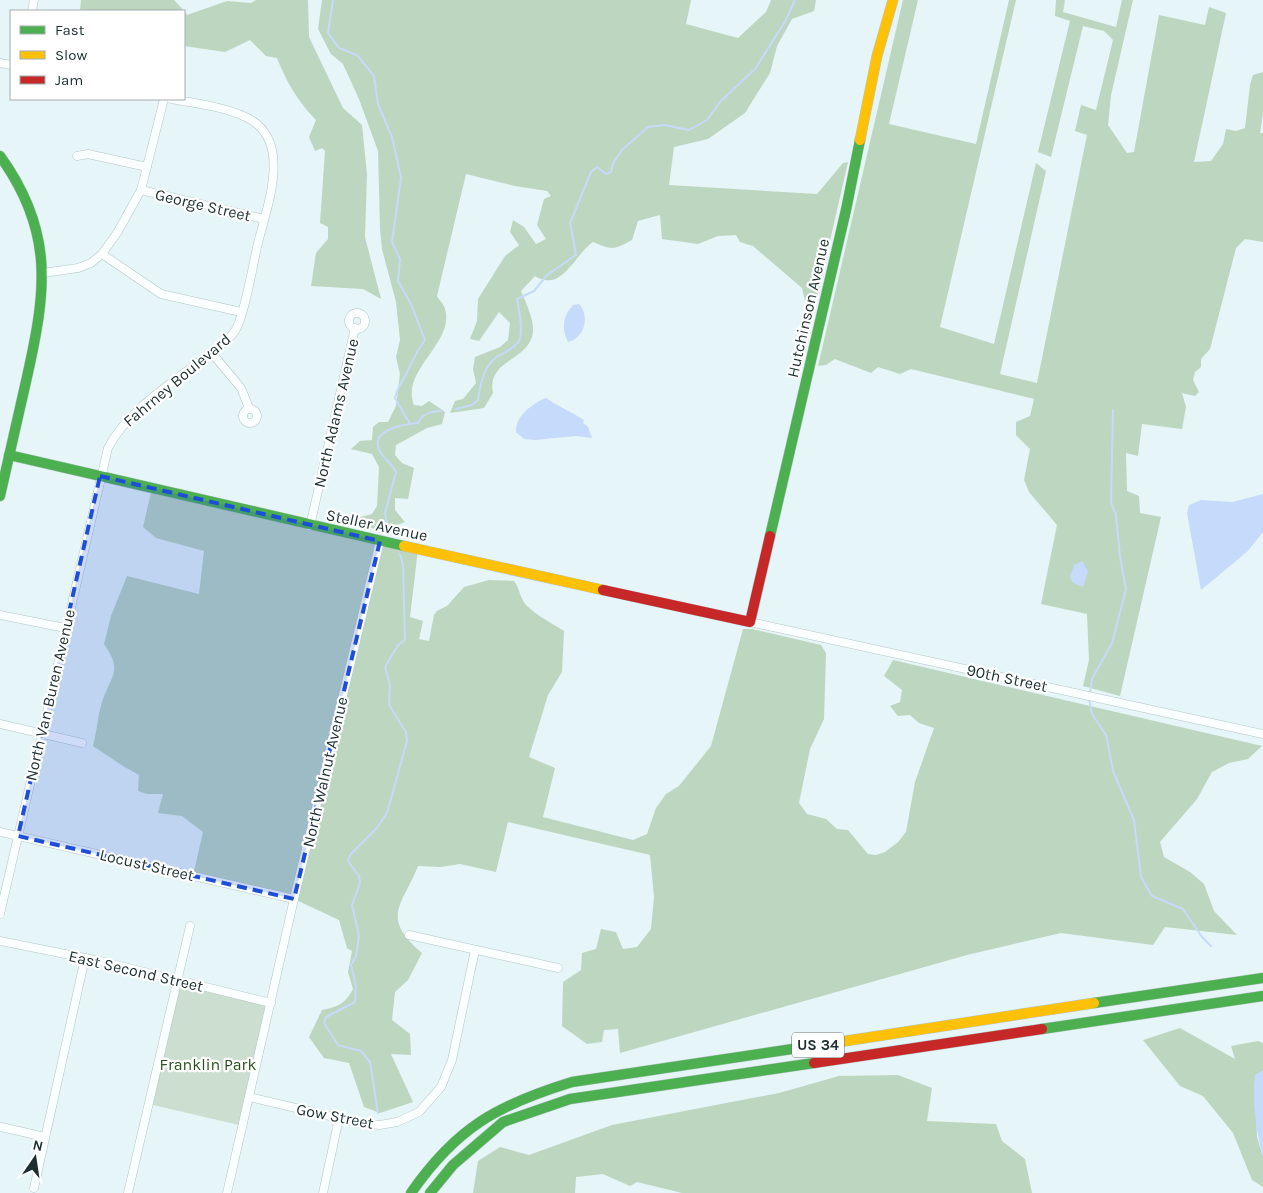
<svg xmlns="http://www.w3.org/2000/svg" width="1263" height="1193" viewBox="0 0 1263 1193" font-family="Karla,sans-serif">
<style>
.green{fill:#cbdecf}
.forest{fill:#bdd6c0}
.water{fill:#c6dafb}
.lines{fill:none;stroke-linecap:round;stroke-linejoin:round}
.stream{stroke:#c6dafb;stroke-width:2}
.street-casing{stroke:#b4c4c6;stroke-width:9}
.fast-casing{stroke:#b4c4c6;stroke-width:11}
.slow-casing{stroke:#b4c4c6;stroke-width:11}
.jam-casing{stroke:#b4c4c6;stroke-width:11}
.street{stroke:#fbfefe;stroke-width:8}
.fast{stroke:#4caf50;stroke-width:10}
.slow{stroke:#ffc107;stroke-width:10}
.jam{stroke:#c62828;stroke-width:10}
.marked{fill:#1d4ed8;fill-opacity:0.2;stroke:#1d4ed8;stroke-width:4;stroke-dasharray:10 6;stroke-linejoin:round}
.labels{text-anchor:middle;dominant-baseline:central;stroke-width:4.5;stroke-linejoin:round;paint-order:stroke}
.shield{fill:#fff;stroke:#606d6f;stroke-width:1}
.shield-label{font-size:15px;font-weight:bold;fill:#1c2f31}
.street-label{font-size:16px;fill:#1c2f31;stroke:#fff}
.park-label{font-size:16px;fill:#255119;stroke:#fff}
</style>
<rect width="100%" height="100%" fill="#e6f5f7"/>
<path class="green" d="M178 980 271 1003 243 1126 149 1104Z"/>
<g class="forest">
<path d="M81 0H174L184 11H80Z"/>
<path d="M256 0H308L309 37 343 108 362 125 367 174 365 237 381 299 363 289 311 286 316 253 328 239V227L320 223 325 151 322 148 315 151 309 137 316 120C298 102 286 81 277 58L266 56 250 40 225 52 184 46V11L187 15 227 1 251 3Z"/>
<path d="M322 0H691L686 24 738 38 766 12 771 0H816L814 11 792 19 777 46 770 73 745 113 708 139 674 147 669 185 817 194 843 163 848 162 814 311 805 301 802 288 753 246 740 242 736 235 718 236 698 244 662 239 660 215 638 221 632 240C614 250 612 250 593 242 574 255 562 293 535 276L521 291C526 303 534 319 533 332 529 362 486 359 493 393L484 408 450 413 455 401 463 399 476 383 473 369 475 357 500 347 508 340 510 323 499 312 479 341 470 339 477 321 478 299 505 256 519 245 510 232 513 220 524 227 536 244 546 239 537 225 544 199 551 196 547 191 515 186 466 174 437 296C439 300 444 304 445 309 455 343 400 370 414 405L422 406 429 401 445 412 442 424 427 428 396 445 395 455 402 463 414 468 408 499 395 498V510L405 522 385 530 356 526 360 517 372 514 377 506 379 467 372 454 351 449 360 441 372 440 373 427 379 422H388L396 406 400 374 396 357 400 340 396 302 382 249 380 229 378 151 359 99 343 64 331 54 318 29Z"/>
<path d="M903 0H918L889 124 976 144 1009 0H1016L940 327 994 344 1036 163 1046 171 1000 374 1037 383 1087 135 1075 131 1081 105 1096 110 1113 40 1104 31 1083 26 1051 157 1038 152 1070 21 1055 16 1056 0H1065L1063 12 1116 27 1122 0H1133L1111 95 1108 125 1127 153 1134 152 1159 15 1205 25 1209 7 1226 13 1194 162 1211 161 1223 144 1226 129 1236 131 1245 128 1250 85 1253 75 1263 72V114L1260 133H1263V242L1245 239 1236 248 1210 349 1201 359V367L1195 372 1193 380 1199 392 1195 396 1182 393 1186 407 1182 429 1142 424 1138 456 1126 453 1127 491 1139 496 1140 513 1161 517 1120 696 1083 686 1089 660 1087 614 1041 604 1057 525 1029 492 1024 480 1030 449 1016 435V422L1030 416 1034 399 911 369 900 374 878 367 871 373 835 359 826 365 818 366Z"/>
<path d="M152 488 418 549 410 617 423 621 419 639 429 641 434 615 437 611 447 606 464 587 489 580 514 581C520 589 520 599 527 606 537 616 552 623 564 631L562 672 548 695 529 757 555 768 543 817 633 840 647 834 656 808 666 794 679 786 711 746 743 629H752L821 645 826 653 824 719 810 749 799 803 807 814 826 819 837 829 848 830 868 854 876 855 885 852 898 842 906 832 915 782 934 728 919 723 910 715 898 716 890 706 900 702 902 690 884 676 893 660 1262 746 1248 759 1229 763 1212 772 1197 799 1160 842 1164 857 1190 872 1204 884 1214 911 1237 935 1165 927 1153 945 1061 933 967 955 620 1053 618 1029 604 1030 602 1042 587 1044 562 1026 563 982 581 970 582 953 596 949 601 929 616 932 623 949 637 947 651 929 654 897 650 855 508 822 496 872 460 864 440 867 418 866C402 906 380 917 422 953L408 980 395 992 392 1020 410 1034 411 1055 391 1054 413 1102 380 1113 364 1107 349 1063 324 1058 309 1037 322 1010C338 1007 345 1004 353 989L348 972 352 951 347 948 339 920 294 899 193 876 203 832 182 816 158 813 163 794H147L138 791 139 775 123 766 93 746C97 731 98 713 103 699 113 673 122 670 104 644L111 616 127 576 199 594 204 551 156 538 143 527Z"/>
<path d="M1180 1028 1235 1059 1231 1046 1258 1041 1263 1043V1071L1255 1075 1257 1137 1263 1157V1187L1252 1180 1233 1133 1203 1096 1180 1086 1143 1040Z"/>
<path d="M898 1075 932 1088 927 1121 996 1124 1002 1141 1025 1159 1032 1193H682L637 1182 630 1186 603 1174 576 1177 575 1193H473L478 1161 500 1147 529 1155 612 1125 779 1093 839 1076Z"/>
</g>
<g class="water">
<path d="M579 304C590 316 585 338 568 342 561 329 563 315 573 305Z"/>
<path d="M546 398C558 406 571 412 584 420L583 423 588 427 592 438 576 436 535 440 524 439 516 432C515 416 533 403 546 398Z"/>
<path d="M1263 494V532L1248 551 1201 590 1187 513 1189 505 1201 500 1232 502Z"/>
<path d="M1082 561 1088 571 1083 587 1073 583 1070 577 1074 565Z"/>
<path d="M1263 1071V1157C1256 1132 1252 1101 1255 1075Z"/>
</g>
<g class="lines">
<g class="stream">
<path d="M333 0 328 33 339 48 357 55 374 76 378 104 392 137 401 178 392 242 400 259 398 281 411 304 425 340C418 349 414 357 409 368 404 379 398 385 395 398L410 424"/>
<path d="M456 409 472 405 478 400C480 387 483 369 493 360 502 352 516 350 520 338 523 326 519 310 517 299L534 291 547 275 576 255 570 223 591 172 597 167 606 174 611 172 613 163 622 150 648 127 664 125 689 130 707 120 721 101 755 69 786 20 795 0"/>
<path d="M388 527 385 513 396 472C392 464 385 460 381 453 366 430 405 424 418 423 422 414 432 411 441 411"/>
<path d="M1090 693 1092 679 1112 643 1126 589 1120 557 1116 515 1111 502 1113 410"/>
<path d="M1089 698 1092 714 1106 735 1113 771 1134 820 1141 877 1152 896 1183 909 1202 937 1211 946"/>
<path d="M378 1113 370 1062 361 1051 338 1045 324 1023 326 1017 355 1002 356 986 351 965 356 957 359 936 352 905 360 883 359 876 348 861 350 855 377 828 387 813 407 741 406 732 389 705 390 686 385 667 398 645 405 640 403 565 400 554"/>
</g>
<defs>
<g id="street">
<path d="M32 11 34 0"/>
<path d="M0 63 11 65"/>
<path d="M77 156 88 154 147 167"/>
<path d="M141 190 264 219"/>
<path d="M102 254 161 294 241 312"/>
<path d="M43 273 78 268 91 263 102 254 117 233 141 190 164 99"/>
<circle cx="357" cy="321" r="8"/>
<path d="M211 352 241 388 249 408"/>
<circle cx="250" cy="416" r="7"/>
<path d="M310 526 355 328"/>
<path d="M0 615 65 628"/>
<path d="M750 622 1263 734"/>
<path d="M0 724 82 743"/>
<path d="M0 832 294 899"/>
<path d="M0 914 108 448C128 410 171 384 204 358 214 350 228 342 235 331 245 315 253 263 258 243 268 203 295 135 241 115 219 106 194 103 171 99"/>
<path d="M409 935 558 968"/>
<path d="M0 941 100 961 271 1003"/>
<path d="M249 1097 359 1123 380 1125 397 1122 419 1112 441 1087 452 1060 475 950"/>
<path d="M1 1127 45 1137"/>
<path d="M34 1188 85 958"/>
<path d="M128 1193 190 926"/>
<path d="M227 1193 294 899 380 541"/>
<path d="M323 1193 339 1118"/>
</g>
<g id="fast">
<path d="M0 156C55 232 46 292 27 377 18 417 9 456 0 496"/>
<path d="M9 455 404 546"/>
<path d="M770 536 846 210 860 140"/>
<path d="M1094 1003 1263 978"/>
<path d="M1042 1029 1263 996"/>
<path d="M411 1193C456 1128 497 1105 572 1082L819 1045"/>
<path d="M430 1193 453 1165 503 1122 570 1099 814 1063"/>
</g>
<g id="slow">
<path d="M860 140 877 56 893 0"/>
<path d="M404 546 603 590"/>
<path d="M819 1045 1094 1003"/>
</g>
<g id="jam">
<path d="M603 590 750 622 770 536"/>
<path d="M814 1063 1042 1029"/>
</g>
</defs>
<use href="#street" class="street-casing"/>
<use href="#fast" class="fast-casing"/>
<use href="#slow" class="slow-casing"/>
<use href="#jam" class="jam-casing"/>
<use href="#street" class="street"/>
<use href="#fast" class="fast"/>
<use href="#slow" class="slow"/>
<use href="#jam" class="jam"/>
</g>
<path class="marked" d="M100 476 380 541 294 899 18 836Z"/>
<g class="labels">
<rect class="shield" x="792" y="1032.5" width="52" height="25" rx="4"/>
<g class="shield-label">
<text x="818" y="1045">US 34</text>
</g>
<g class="street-label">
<text transform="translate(203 205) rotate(13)">George Street</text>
<text transform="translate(808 308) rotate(-77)">Hutchinson Avenue</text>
<text transform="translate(177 380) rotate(-40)">Fahrney Boulevard</text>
<text transform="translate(336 413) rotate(-77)">North Adams Avenue</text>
<text transform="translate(377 525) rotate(12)">Steller Avenue</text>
<text transform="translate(1007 678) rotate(12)">90th Street</text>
<text transform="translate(50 695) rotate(-77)">North Van Buren Avenue</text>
<text transform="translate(325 772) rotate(-77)">North Walnut Avenue</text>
<text transform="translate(147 865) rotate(13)">Locust Street</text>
<text transform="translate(136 971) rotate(13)">East Second Street</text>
<text transform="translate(335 1116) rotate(11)">Gow Street</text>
</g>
<g class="park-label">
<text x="208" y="1064">Franklin Park</text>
</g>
</g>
<rect x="10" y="10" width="175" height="90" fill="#ffffff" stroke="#a4acad"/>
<rect x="20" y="26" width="25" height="8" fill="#4caf50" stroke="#a4acad"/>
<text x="55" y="35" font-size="15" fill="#1c2f31">Fast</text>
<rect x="20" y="51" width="25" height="8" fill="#ffc107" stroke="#a4acad"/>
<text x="55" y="60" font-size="15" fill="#1c2f31">Slow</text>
<rect x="20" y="76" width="25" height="8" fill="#c62828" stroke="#a4acad"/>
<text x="55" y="85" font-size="15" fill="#1c2f31">Jam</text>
<g transform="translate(35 1158) rotate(13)" stroke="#ffffff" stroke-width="4" paint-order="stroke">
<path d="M0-4L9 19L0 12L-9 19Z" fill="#1c2f31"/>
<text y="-8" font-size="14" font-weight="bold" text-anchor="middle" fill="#1c2f31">N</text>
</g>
</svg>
